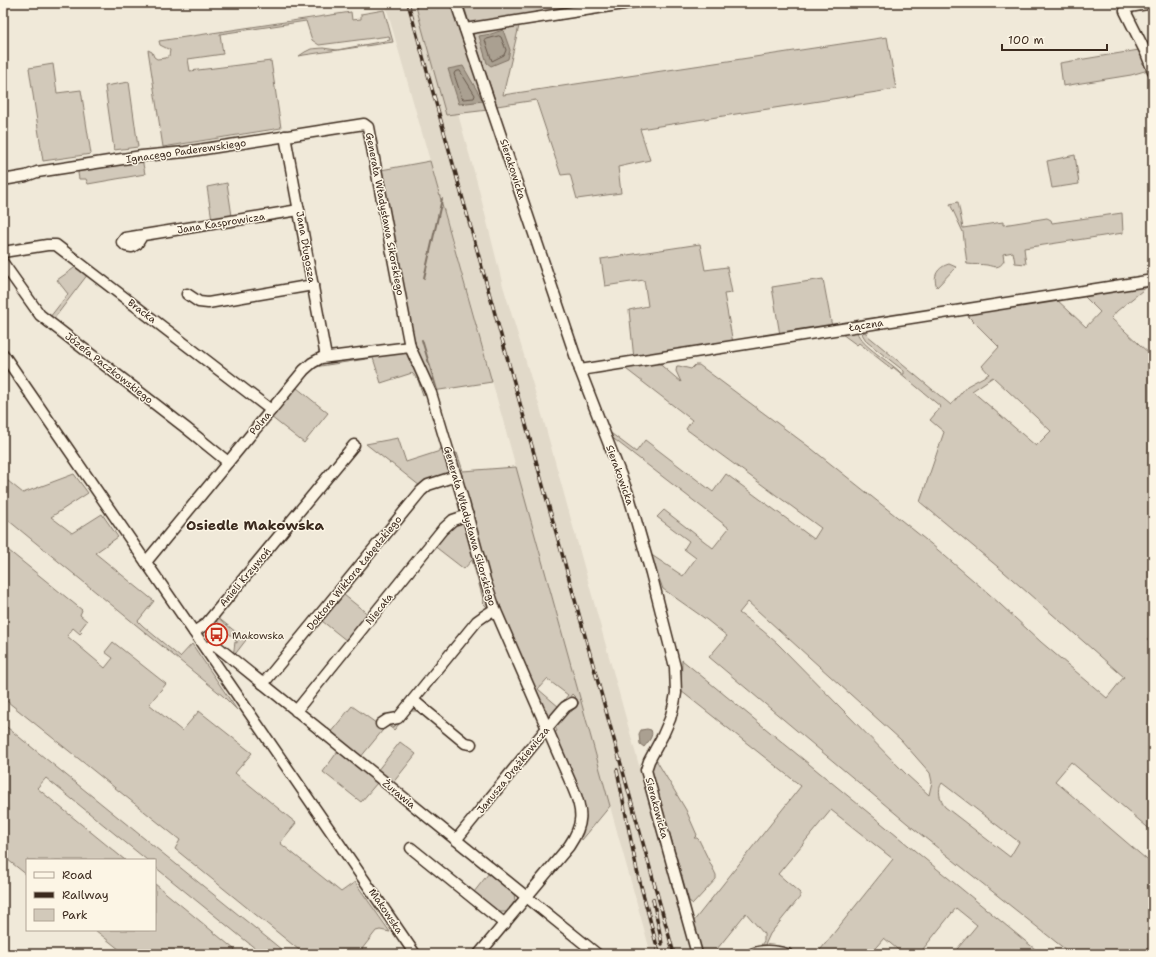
<svg xmlns="http://www.w3.org/2000/svg" width="1156" height="957" viewBox="0 0 1156 957" font-family="'Shantell Sans',sans-serif">
<style>
.built{fill:#e1d9c9}
.green{fill:#d2c9ba;stroke:#867a6c;fill-rule:evenodd}
.water{fill:#aaa091;stroke:#7e7163}
.lines{fill:none;stroke-linecap:round;stroke-linejoin:round}
.shore{stroke:#67594c;stroke-width:1}
.stream{stroke:#7e7163;stroke-width:2}
.minor-casing{stroke:#3b2a1e;stroke-width:13}
.minor{stroke:#fcf5e5;stroke-width:10}
.rail-casing{stroke:#3b2a1e;stroke-width:3.5}
.rail{stroke:#fcf5e5;stroke-width:2;stroke-dasharray:6;stroke-linecap:butt}
.labels{text-anchor:middle;dominant-baseline:central;stroke-width:3;stroke-linejoin:round;paint-order:stroke}
.street-label{font-size:10px;fill:#3b2a1e;stroke:#fcf5e5}
.poi-label{font-size:10px;fill:#3b2a1e;stroke:#fcf5e5;text-anchor:start}
.district-label{font-size:14px;font-weight:bold;fill:#3b2a1e;stroke:#fcf5e5}
</style>
<rect width="100%" height="100%" fill="#f0e9d9"/>
<filter id="ink" filterUnits="userSpaceOnUse"><feTurbulence type="fractalNoise" baseFrequency=".025" numOctaves="2"/><feDisplacementMap in="SourceGraphic" scale="8" xChannelSelector="R" yChannelSelector="G"/><feConvolveMatrix kernelMatrix="1 2 1 2 8 2 1 2 1" color-interpolation-filters="sRGB"/></filter>
<g filter="url(#ink)">
<path class="built" d="M385 3H427L477 182 503 286 543 418 674 892 693 954H651L464 280Z"/>
<g class="green">
<path d="M415 3H451L488 110 446 115Z"/>
<path d="M463 3H668L519 26 503 95 887 37 896 89 640 129 650 160 618 167 621 193 577 199 570 174 561 175 536 100 497 106 472 32Z"/>
<path d="M384 10 393 42 304 55 299 56 305 52 311 49 323 48 337 50 390 40 389 36 319 45 312 40 306 21 220 34 223 54 188 59 190 71 271 61 281 128 163 147 148 50 152 52 154 57 157 59 166 58 169 56 170 50 160 45 159 41 351 12 352 20 361 19V14Z"/>
<path d="M1139 50 1144 62 1142 64 1146 65 1148 70 1131 75 1063 86 1060 63Z"/>
<path d="M53 64 57 93 81 90 91 154 43 161 29 68Z"/>
<path d="M129 82 138 147 114 150 105 86Z"/>
<path d="M1075 155 1079 184 1052 188 1047 161Z"/>
<path d="M142 159 145 174 88 184 86 179H79L78 173 80 168Z"/>
<path d="M430 161 492 382 433 391 416 352 412 335 414 333 412 331 381 170Z"/>
<path d="M227 183 232 216 212 220 207 187Z"/>
<path d="M958 202 963 228 1003 222V225L1047 218 1051 220 1052 223 1122 213 1123 233 1024 248 1026 264 1015 263 1013 252 1003 254 1004 261C999 269 995 267 987 265 981 264 974 265 967 264L963 232 950 204Z"/>
<path d="M700 244 705 270 727 267 732 293 724 294 733 343 634 359 629 310 648 306 644 280 605 286 601 259Z"/>
<path d="M949 264 956 267 937 287C932 276 938 267 949 264Z"/>
<path d="M77 266 88 274 53 320 50 317 68 294 57 280Z"/>
<path d="M823 279 832 327 780 335 772 287Z"/>
<path d="M1148 286 1117 311 1111 318 1153 357V634L1147 640 1153 645V832L1071 762 1055 781 1153 865V954H1071L914 829 709 657 727 636 707 620 663 589 650 554 683 576 696 558 684 549 689 541 657 517 664 510 713 548 729 528 610 436 608 431 636 452 645 440 713 492 726 474 814 539 821 528 686 429 692 420 622 366H637L656 361 681 382 676 371 677 366H679L691 369 695 365H699L812 449 931 544 988 593 1041 642 1107 698 1124 677 1004 572 920 502 944 432 930 420 941 407 893 367 892 369 859 343 857 345 842 334 848 332H857C861 346 891 362 902 374H904V371L867 342 862 334 864 332 868 334 867 335 951 405 967 386 989 374 982 366 999 347 965 313 1055 298 1086 327 1100 312 1082 294 1153 286V291ZM993 377 1051 431 1036 446 972 391ZM748 602 901 740 930 773 932 782 929 795 907 775 778 644 762 630 739 613ZM942 783 1019 842 1010 857 945 807C940 801 937 789 942 783Z"/>
<path d="M404 352 408 354 427 392 423 395 418 380 412 373 381 383 373 358 314 367 306 377 305 375 320 362Z"/>
<path d="M297 388 328 413 304 443 271 417 291 392Z"/>
<path d="M398 438 406 462 440 451V449L445 448 451 473 420 486 391 463 389 464 390 463 366 444Z"/>
<path d="M457 453 463 471 516 467 610 806 582 840 580 835 582 830 553 734 557 731 554 725 567 710 571 712 579 703 576 698 572 694 553 719 548 720 497 606 454 454ZM547 679 568 695 559 707 538 689Z"/>
<path d="M74 474 88 493 51 517 72 533 102 514 118 537 95 553 154 601 138 621 143 626 180 657 192 644 237 710 223 696 3 516V477L23 493Z"/>
<path d="M463 522 465 523 488 602 487 607 483 603 484 602 472 560 464 569 433 545 448 527Z"/>
<path d="M3 546 82 610 80 615 87 621 80 630 82 632 80 634 73 628 67 636 105 668 113 658 105 652 113 642 166 684 149 704 182 731 199 711 252 753 235 773 296 823 280 843 341 892 355 882 390 932 380 930 376 931 358 954H304L175 849 180 840 3 698Z"/>
<path d="M344 595 369 615 347 641 322 621Z"/>
<path d="M217 617 246 640 233 657 235 642 237 643V641L235 640 233 637 227 632 228 630 213 619Z"/>
<path d="M682 660 1041 954H953L977 925 956 908 919 954H903L884 938 870 954H817L893 859 831 810 778 874 800 893V897L770 934 765 945H761L764 941V934L746 913 713 954H703L693 922 801 786 681 691Z"/>
<path d="M352 706 383 728 388 724 393 728 413 706 423 711 421 713 418 711H410L394 730 387 725 360 758 330 733Z"/>
<path d="M3 724 287 954H262L155 867V860H147L46 778 37 788 125 860H27V875L3 856Z"/>
<path d="M400 742 416 754 392 784 377 771Z"/>
<path d="M338 751 377 783 361 802 323 772Z"/>
<path d="M655 758 686 810 697 835 694 838H697L699 840 716 875V879L693 904 689 901 652 772 650 764Z"/>
<path d="M489 873 514 893 515 901 507 912H498L474 892Z"/>
<path d="M155 884 240 954H125L95 930H155Z"/>
</g>
<g class="water">
<path d="M503 30 510 50 508 59 491 66 487 63 479 36 491 34Z"/>
<path d="M463 66 483 101 459 104 448 69Z"/>
<path d="M647 729 651 730C654 736 648 742 644 747L640 744 639 734 641 730Z"/>
</g>
<g class="lines">
<g class="shore">
<path d="M499 36 501 37 506 50 504 55 492 61 485 40Z"/>
<path d="M460 71 475 95 474 98 463 99 462 98 454 74 455 72Z"/>
</g>
<g class="stream">
<path d="M424 278 442 199"/>
<path d="M422 340 437 390"/>
</g>
<defs>
<g id="minor">
<path d="M456 3 580 370 629 496 651 573 675 667 676 693 674 704 670 719 663 735 649 761 646 770 697 954"/>
<path d="M1153 3 1129 7 1125 11 1146 53 1153 71"/>
<path d="M465 29 630 3"/>
<path d="M285 136 326 357"/>
<path d="M3 180 26 176 37 172 142 156 185 152 364 124 368 127 410 347 431 393 464 503 485 580 495 609 573 788C583 811 584 824 569 846L479 954"/>
<path d="M142 236 137 244 132 247 126 246 122 242 125 238 299 210"/>
<path d="M3 252 47 245H56L271 410"/>
<path d="M3 263 40 315 186 428 228 462"/>
<path d="M187 294 199 302 208 303 313 285"/>
<path d="M3 354 415 954"/>
<path d="M580 370 1153 280"/>
<path d="M146 562 304 370 312 363 321 358 410 347"/>
<path d="M194 632 206 624 354 445"/>
<path d="M206 649 214 644 597 954"/>
<path d="M263 684 421 491 428 485 456 476"/>
<path d="M413 700 465 743 471 744"/>
<path d="M296 711 442 530 453 520 468 515"/>
<path d="M381 724 387 720 398 718 477 621 484 616 495 609"/>
<path d="M456 840 547 728 565 707 572 703"/>
<path d="M411 848 505 924"/>
<path d="M752 954C763 949 776 951 787 954"/>
</g>
</defs>
<use href="#minor" class="minor-casing"/>
<use href="#minor" class="minor"/>
<defs>
<g id="rail">
<path d="M408 3 674 954"/>
<path d="M617 770 637 871 659 954"/>
<path d="M653 899 662 944"/>
</g>
</defs>
<use href="#rail" class="rail-casing"/>
<use href="#rail" class="rail"/>
</g>
</g>
<defs>
<symbol id="bus-ring" viewBox="-11 -11 22 22"><circle r="9.5" fill="#fcf5e5" stroke="#c8321e" stroke-width="1.5"/><path d="M-5-6H5V4H4V6H2V4H-2V6H-4V4H-5ZM-3.5-4V0h7V-4ZM-3.5 1.2v1.5H-2V1.2ZM2 1.2v1.5H3.5V1.2Z" fill="#c8321e"/></symbol>
</defs>
<g fill-rule="evenodd">
<use href="#bus-ring" x="204" y="622" width="25" height="25"/>
</g>
<g class="labels">
<g class="street-label">
<text transform="translate(186 151) rotate(-8)">Ignacego Paderewskiego</text>
<text transform="translate(513 169) rotate(72)">Sierakowicka</text>
<text transform="translate(385 214) rotate(79)">Generała Władysława Sikorskiego</text>
<text transform="translate(221 223) rotate(-9)">Jana Kasprowicza</text>
<text transform="translate(306 247) rotate(80)">Jana Długosza</text>
<text transform="translate(142 311) rotate(37)">Bracka</text>
<text transform="translate(866 325) rotate(-9)">Łączna</text>
<text transform="translate(109 368) rotate(38)">Józefa Paczkowskiego</text>
<text transform="translate(260 423) rotate(-50)">Polna</text>
<text transform="translate(620 475) rotate(70)">Sierakowicka</text>
<text transform="translate(470 526) rotate(74)">Generała Władysława Sikorskiego</text>
<text transform="translate(354 573) rotate(-51)">Doktora Wiktora Łabędzkiego</text>
<text transform="translate(245 577) rotate(-50)">Anieli Krzywoń</text>
<text transform="translate(379 609) rotate(-51)">Niecała</text>
<text transform="translate(513 770) rotate(-51)">Janusza Drążkiewicza</text>
<text transform="translate(399 794) rotate(39)">Żurawia</text>
<text transform="translate(657 808) rotate(75)">Sierakowicka</text>
<text transform="translate(386 911) rotate(56)">Makowska</text>
</g>
<g class="poi-label">
<text x="232" y="635">Makowska</text>
</g>
<g class="district-label">
<text x="255" y="525">Osiedle Makowska</text>
</g>
</g>
<rect width="1156" height="957" fill="none" stroke="#fcf5e5" stroke-width="16"/>
<rect x="8" y="8" width="1140" height="941" fill="none" stroke="#3b2a1e" stroke-width="1.5" filter="url(#ink)"/>
<rect x="26" y="859" width="130" height="72" fill="#fcf5e5" stroke="#afa495"/>
<rect x="34" y="872" width="20" height="6" fill="#fcf5e5" stroke="#afa495"/>
<text x="62" y="879" font-size="12" fill="#3b2a1e">Road</text>
<rect x="34" y="892" width="20" height="6" fill="#3b2a1e" stroke="#afa495"/>
<text x="62" y="899" font-size="12" fill="#3b2a1e">Railway</text>
<rect x="34" y="909" width="20" height="12" fill="#d2c9ba" stroke="#afa495"/>
<text x="62" y="919" font-size="12" fill="#3b2a1e">Park</text>
<path d="M1002 44v6h105v-6" fill="none" stroke="#3b2a1e" stroke-width="2"/>
<text x="1008" y="44" font-size="12" fill="#3b2a1e" stroke="#fcf5e5" stroke-width="3" paint-order="stroke">100 m</text>
</svg>
